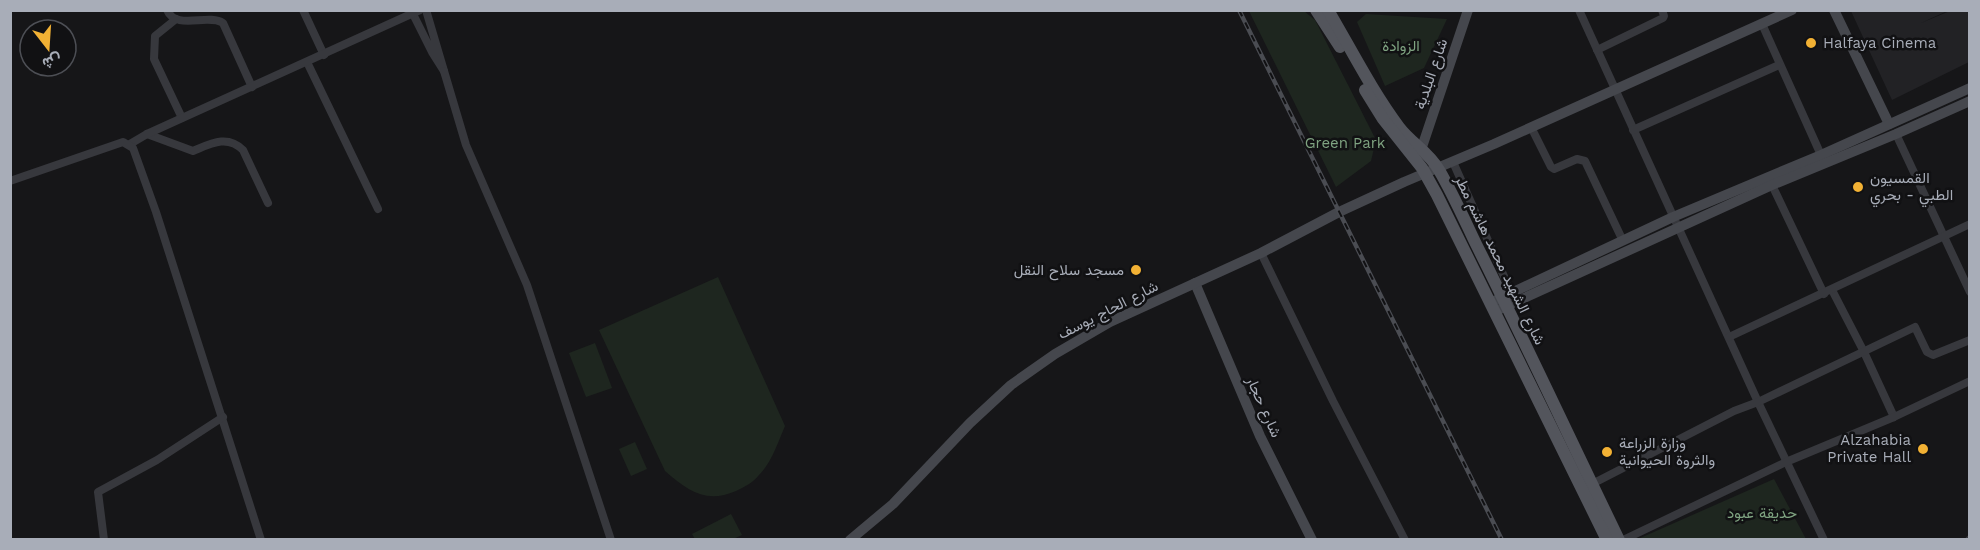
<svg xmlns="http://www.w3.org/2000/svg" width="1980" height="550" viewBox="0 0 1980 550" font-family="'Work Sans',Vazirmatn,sans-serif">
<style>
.built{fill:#222225}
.green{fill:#1e261f}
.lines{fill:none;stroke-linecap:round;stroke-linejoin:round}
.street{stroke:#37383d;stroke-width:8}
.secondary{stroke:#45474d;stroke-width:10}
.primary{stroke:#53555c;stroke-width:12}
.rail-casing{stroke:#4a4c52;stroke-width:4.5}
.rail{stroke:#111113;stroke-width:2;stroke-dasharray:7;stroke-linecap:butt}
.poi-dot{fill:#f2b134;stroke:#111113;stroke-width:2}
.labels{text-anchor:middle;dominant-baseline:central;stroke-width:5;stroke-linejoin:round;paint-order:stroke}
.poi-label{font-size:15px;fill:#a8adb8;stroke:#111113;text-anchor:start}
.park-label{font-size:15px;fill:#7fa381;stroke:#111113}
.street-label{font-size:15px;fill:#a8adb8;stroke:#111113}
</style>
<rect width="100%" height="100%" fill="#161618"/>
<path class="built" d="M1851 11H1947L1921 23 1950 11H1969V62L1892 100Z"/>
<g class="green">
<path d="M1249 11H1304L1315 20 1376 140 1371 161 1336 187Z"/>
<path d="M1366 14 1447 19 1424 68 1385 86 1357 22Z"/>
<path d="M718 277 785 426C778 442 772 462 759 475 753 483 744 487 736 491 706 504 688 491 665 471L599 330Z"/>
<path d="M595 343 612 388 586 397 569 353Z"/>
<path d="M635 442 647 469 631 476 619 449Z"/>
<path d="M1774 479 1806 539H1638Z"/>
<path d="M731 514 742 535 733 539H695L692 534Z"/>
</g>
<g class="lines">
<g class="street">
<path d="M167 10C176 31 208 13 223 23L252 87"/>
<path d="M303 10 324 55"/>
<path d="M411 10 432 52 444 71 426 10"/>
<path d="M1579 10 1758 402 1824 540"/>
<path d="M176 19 155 36 154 59 182 118"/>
<path d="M1762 24 1821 155"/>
<path d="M1597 50 1663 18 1664 16 1662 10"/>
<path d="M307 62 378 209"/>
<path d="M444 71 466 145 527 285 611 540"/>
<path d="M1531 127 1551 167 1554 169 1577 159 1585 161 1623 241"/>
<path d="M1633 130 1779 65"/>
<path d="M147 134 193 151C210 144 227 134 243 150L268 203"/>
<path d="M1896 134 1970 292"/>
<path d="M130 144 147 134 420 10"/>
<path d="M1453 162 1511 292"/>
<path d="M10 181 123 142 133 148 156 212 261 540"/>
<path d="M1772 185 1824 294"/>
<path d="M1261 253 1333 401 1405 540"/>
<path d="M1832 290 1864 352 1894 417"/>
<path d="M1729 337 1970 224"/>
<path d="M1592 484 1734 411 1758 402 1915 327 1927 352 1933 355 1970 340"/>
<path d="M104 540 98 492 157 460 223 417"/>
<path d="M1623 540 1786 462 1894 417 1970 381"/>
<path d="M1969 540 1970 539"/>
</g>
<g class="secondary">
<path d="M1834 10 1889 124"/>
<path d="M1422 147 1468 10"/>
<path d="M1195 283 1260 436 1312 540"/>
<path d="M1490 303 1673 217 1821 155 1970 88"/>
<path d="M1500 309 1772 185 1896 134 1970 101"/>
<path d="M850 540 893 504 970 423 1011 385 1055 354 1110 322 1261 253 1339 212 1404 182 1494 144 1792 10"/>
</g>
<g class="primary">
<path d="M1316 10 1340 47"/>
<path d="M1328 10C1351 49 1372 91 1399 127 1411 143 1429 152 1439 170 1453 194 1464 219 1476 244 1525 342 1571 441 1619 540"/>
<path d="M1365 90 1383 119 1422 168 1437 195 1607 540"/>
</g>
<defs>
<path id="rail" d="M1239 10 1502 540"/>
</defs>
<use href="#rail" class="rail-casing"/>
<use href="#rail" class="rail"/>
</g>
<g class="poi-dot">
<circle cx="1811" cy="43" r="6"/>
<circle cx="1858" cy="187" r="6"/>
<circle cx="1136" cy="270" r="6"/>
<circle cx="1923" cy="449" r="6"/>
<circle cx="1607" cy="452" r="6"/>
</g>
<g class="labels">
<g class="poi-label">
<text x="1823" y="43">Halfaya Cinema</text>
<text x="1870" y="178">القمسيون<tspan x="1870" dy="17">الطبي - بحري</tspan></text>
<text x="1124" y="270" text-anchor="end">مسجد سلاح النقل</text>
<text x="1911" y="440" text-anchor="end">Alzahabia<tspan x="1911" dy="17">Private Hall</tspan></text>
<text x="1619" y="443">وزارة الزراعة<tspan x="1619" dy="17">والثروة الحيوانية</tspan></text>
</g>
<g class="park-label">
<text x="1401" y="46">الزوادة</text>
<text x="1345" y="143">Green Park</text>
<text x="1762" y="513">حديقة عبود</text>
</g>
<g class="street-label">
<text transform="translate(1431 74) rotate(-71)">شارع البلدية</text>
<text transform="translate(1500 260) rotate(64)">شارع الشهيد محمد هاشم مطر</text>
<text transform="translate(1108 310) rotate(-27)">شارع الحاج يوسف</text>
<text transform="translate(1264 407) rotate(66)">شارع حجار</text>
</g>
</g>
<rect width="1980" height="550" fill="none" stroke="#a8adb8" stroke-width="24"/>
<g transform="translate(48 48) rotate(163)"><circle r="28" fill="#111113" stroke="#4d4f55" stroke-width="1.5"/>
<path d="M0-4.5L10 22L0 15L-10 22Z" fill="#f2b134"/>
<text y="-9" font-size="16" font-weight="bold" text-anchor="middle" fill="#a8adb8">ش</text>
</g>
</svg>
